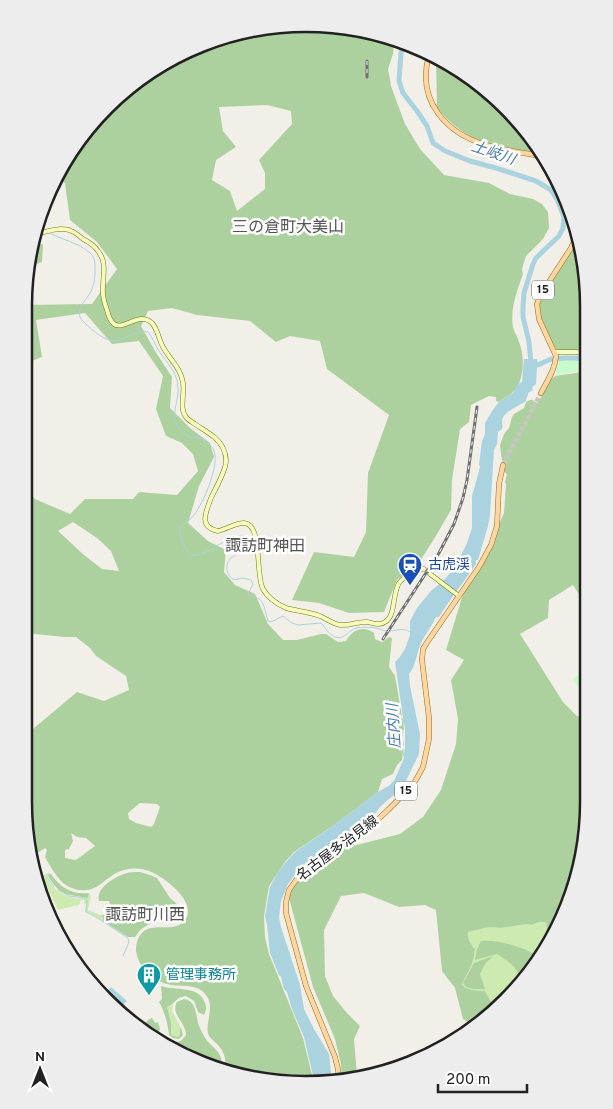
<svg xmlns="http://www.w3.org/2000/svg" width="613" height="1109" viewBox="0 0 613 1109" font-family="Overpass,'Noto Sans JP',sans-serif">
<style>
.grass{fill:#cdebb0}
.forest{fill:#add19e;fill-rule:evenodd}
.park{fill:#c8facc}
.water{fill:#aad3df}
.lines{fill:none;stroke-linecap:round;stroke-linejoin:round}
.stream{stroke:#aad3df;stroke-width:1}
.river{stroke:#aad3df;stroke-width:5}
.primary-tunnel{stroke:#c8c6c1;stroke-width:4.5;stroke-dasharray:4.5 2;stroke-linecap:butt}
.secondary-casing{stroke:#707d05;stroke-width:5}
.primary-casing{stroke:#a06b00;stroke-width:5.5}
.secondary{stroke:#f7fabf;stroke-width:4}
.primary{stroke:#fcd6a4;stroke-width:4.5}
.rail-casing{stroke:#707070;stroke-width:3}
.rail{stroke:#fff;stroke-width:1;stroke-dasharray:4;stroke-linecap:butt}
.labels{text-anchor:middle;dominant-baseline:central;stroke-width:5;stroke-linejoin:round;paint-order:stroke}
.shield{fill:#fff;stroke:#646464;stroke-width:1}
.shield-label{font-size:12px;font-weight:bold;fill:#222}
.transit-label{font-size:14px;fill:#164399;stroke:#fff;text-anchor:start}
.street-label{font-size:14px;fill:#222;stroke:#fff}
.culture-label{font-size:14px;fill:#0d838f;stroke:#fff;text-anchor:start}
.water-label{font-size:15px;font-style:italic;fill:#4a7aab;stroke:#fff}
.quarter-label{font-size:16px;fill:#555;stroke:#fff}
.rim{fill:none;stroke:#222;stroke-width:2.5}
</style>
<rect width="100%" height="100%" fill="#f2efe9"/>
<g class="grass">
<path d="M49 873 51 874 47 877C49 880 51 885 54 888 62 896 80 902 89 896V893L91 896 88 910 100 915 106 914 102 919 103 921 85 911 87 899 86 905 84 903V900H81L79 905 58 910 47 887 38 890 36 877Z"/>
<path d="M537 922H546L547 931 555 936 552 944 496 1011 485 991C477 990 468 991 462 985 463 981 465 979 467 974 472 966 474 958 475 949 471 944 467 939 468 932L490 927 501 928 526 924 532 925Z"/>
<path d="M173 1004 172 1011 181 1028H180V1035L178 1037 171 1035V1022L167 1007 171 1006Z"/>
</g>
<g class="forest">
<path d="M343 26 394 43 393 54 388 69 391 86 405 124 420 149 444 175 489 183 510 194 533 199 542 204 548 212 549 228 543 239 526 256 522 269 523 274C517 291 510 309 513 327 514 332 518 337 519 342 525 357 525 381 512 393 508 397 503 399 499 402L496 401V397L489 396 471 405 469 422 460 429 452 480 451 510 434 539 420 561 397 580 384 612 349 613 319 603 292 600 314 552 354 557 366 532 368 473 389 415 327 369 320 341 290 336 276 342 250 321 197 315 172 308 148 311 141 326 155 351 172 377 170 408 190 428 210 443 214 457 199 486 188 523 208 541 226 550 224 572 235 585 255 594 268 624 283 640H297L321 634H326L338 642 346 641C352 630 363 625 374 633L375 639 382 642 389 637 392 638 389 667 395 676 404 728 402 738 404 744 402 760 397 765 393 774 382 779 378 792 334 825 294 852 285 862 269 886 264 916 265 937 269 954 303 1038 314 1083 234 1076 224 1071C227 1061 225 1052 217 1044 214 1041 211 1039 209 1036 204 1024 214 1011 208 998 200 983 185 987 171 985 160 983 149 977 143 968 138 960 134 951 137 942 145 917 170 934 182 923 203 906 164 876 149 871 139 867 126 868 116 873 109 877 104 882 98 886 87 893 72 891 62 882 55 875 50 866 45 857L47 850 45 848 33 856 24 802V734H27L77 692 104 701 129 690 126 676 96 656 90 648 76 637H64L26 633 24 628V574L30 564 24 559V485L35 499 70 514 85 499H133L139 492 177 495 198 471 193 454 182 443 166 436 156 409 163 376 139 341 112 344 85 313 36 320 42 357 24 364V305L92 304 117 269 97 242 70 220 65 183 56 178 61 165 134 82 233 33ZM267 105 291 111 292 124 259 160 265 173V189L237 211 230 191 212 180 216 160 236 147 223 131 219 107ZM73 522 97 538 111 551 119 571 102 569 84 555 58 531ZM140 803 157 804 160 807 154 824 151 827 136 823 129 819 128 813ZM71 833 77 837 86 838 95 846 76 860 65 858V850L69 849 73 841Z"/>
<path d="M436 58 448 61 506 106 542 150 544 155C526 151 508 149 490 145 469 139 451 124 437 108Z"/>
<path d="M579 238 587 270V352L579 350H558L556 349C549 335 539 321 539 305 540 295 572 250 579 238Z"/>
<path d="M32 239 43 245 42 262 28 267Z"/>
<path d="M586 357H587L588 534 585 536 588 541V589L579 594 573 585 549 600 548 618 520 634 563 702 577 716 588 718 589 821 580 876 555 936 547 931 546 922H538L532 925 526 924 501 928 490 927 468 932C467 939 471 944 475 949 474 958 472 966 467 974 465 979 463 981 462 985 468 991 477 990 485 991L496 1011 493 1015 475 1026 474 1025 463 1019 455 988 442 971 436 910 425 905 399 907 364 893 341 896 324 930 325 976 333 996 347 1013 360 1026 354 1039 357 1075 358 1077 342 1081 341 1064 335 1039 313 987 289 898 293 886 299 878 341 849 400 834 423 817 441 790 456 744 458 719 451 680 464 660 446 650 463 594 485 561 496 536 500 522 504 513 506 484 505 482 507 474 504 472 507 462 503 460 502 461 500 445 504 434 509 428 512 417 514 414 524 408 526 402 530 400H534L527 405 533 401 538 403 551 379 555 376 583 372Z"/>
<path d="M140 872 150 875 157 878 170 898 177 904 181 912V915L176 920 154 921 140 930 135 937H128L103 921 102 916 106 914 110 904 109 901H99C96 888 113 878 124 874 129 872 135 872 140 872Z"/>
<path d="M49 874H51C60 887 71 895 89 893L88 898C66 894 61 897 48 876Z"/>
<path d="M481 941C501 939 523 948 541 957L521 981C518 967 508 961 497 954L475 960 477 949Z"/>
<path d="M493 956 485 964 480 974 485 989C477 989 470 990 464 985L463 983 474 963Z"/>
<path d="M161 986C176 991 199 985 205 1003 207 1008 206 1011 204 1015L198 1012 194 1001 186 996C175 997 176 1004 167 1007L171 1022V1035L178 1037 180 1035V1028H181L183 1035 179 1039 173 1038 169 1035C168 1024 164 1010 159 1002L162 999Z"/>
<path d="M184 999C198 1001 195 1018 200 1028 202 1033 205 1038 208 1042 213 1047 219 1051 221 1058 222 1062 221 1066 220 1070L173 1048 175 1042 181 1041 186 1035C186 1022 170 1014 177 1002Z"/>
<path d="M152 1018 155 1023 158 1022 160 1029 159 1031 162 1037 167 1040 166 1045 150 1038 142 1030C144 1025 146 1020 152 1018Z"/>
</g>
<g class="park">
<path d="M572 360 582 361 583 371 555 375 558 361Z"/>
<path d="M581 673 588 685V691C579 690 577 686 573 679Z"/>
</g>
<g class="water">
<path d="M524 359H537L538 365 537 367 536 384 532 387 533 390 528 393V395L526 399V401C518 407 505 410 502 420 502 423 503 426 502 429L498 432 497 444 494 450 490 515 488 526 478 560H476V564C464 582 450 599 439 617H436C432 626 426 633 422 641 416 652 417 664 409 674L410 686 420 734 419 754 403 787 381 806 365 826 306 866 294 876 288 884 281 901 279 917 281 927 300 985 304 1009 314 1029 329 1054 332 1083 325 1085 315 1084 304 1037 292 1009 287 992 284 989 281 977 279 975 270 953 267 925 265 916 270 887 277 874 285 863 295 852 334 825 378 792 390 785 395 779 404 758 403 754 405 748V727L403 722V717L395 662 399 658 405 649 410 635V621L417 608 430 592 445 579 456 566 467 543 472 528V496L480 467 479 464 482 441 485 434V423L492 411 499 402 513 393 518 383 522 382Z"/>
<path d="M111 987 127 1001 119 1009 104 995Z"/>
</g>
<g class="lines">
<g class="stream">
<path d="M37 224 44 230"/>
<path d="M48 232C61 240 78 242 90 253 95 258 95 262 95 268 95 276 95 283 91 291 87 300 75 308 81 319 92 330 108 347 125 338 133 334 138 330 148 332 153 338 155 345 159 351 167 363 178 373 178 388 179 400 172 411 176 423 177 427 184 434 189 436 193 438 199 437 203 440 207 443 213 446 214 451 220 464 203 504 194 515 191 520 184 523 180 528 179 538 185 551 193 556 211 554 225 536 243 535L246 538C246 542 246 545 243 549 239 554 234 555 230 559 224 566 227 576 234 580L242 578 251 580 253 584 248 594C252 598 254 596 259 599 264 601 266 615 268 621L271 622 283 616 292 623 298 625 321 623C326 628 328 634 335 637 344 640 348 631 356 628 362 627 370 627 376 628 380 629 384 631 387 631 398 631 400 627 411 632"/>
<path d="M47 877 54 887"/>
<path d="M36 879 45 876"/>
<path d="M58 890 69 896 86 898 87 900 86 912 96 917 128 938 129 942 123 956"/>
</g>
<g class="river">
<path d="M403 46 401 53 399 81 403 93 417 111 427 126 433 143 445 151 470 161 496 168 536 181 551 190 557 199 564 217 563 228 559 236 536 258 533 264 524 293 523 307V317L529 342 531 363"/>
<path d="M531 365H538L551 359 566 358H577L587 361"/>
</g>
<path class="primary-tunnel" d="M503 465 541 393"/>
<defs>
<g id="secondary">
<path d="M33 234C43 234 53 228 63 229 71 229 77 234 83 239 89 242 94 245 98 251 107 262 103 274 103 287 102 295 104 302 107 310 108 314 110 320 113 323 122 333 139 310 152 323 158 330 159 340 163 347 170 360 181 368 183 383 185 393 179 409 186 417 188 420 192 422 195 424 205 431 218 437 223 448 226 454 227 460 225 467 222 477 216 488 211 498 206 512 198 527 218 531 227 529 235 523 244 523 263 524 255 574 263 589 268 598 277 604 286 608 297 611 309 612 320 616 327 619 333 624 341 625 350 626 358 621 367 622 373 623 380 626 385 622 396 616 392 594 399 583 402 579 406 576 410 573 415 570 418 568 424 569"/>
<path d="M555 352H576L587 354"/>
<path d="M430 574 459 596"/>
</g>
<g id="primary">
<path d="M429 55C416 101 446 134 489 146 507 151 527 153 545 157"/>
<path d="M541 393C547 381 555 370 556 356L539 319 537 304 541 294 571 248 578 233"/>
<path d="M339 1081 338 1069 335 1057 306 986 286 913V902L289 890 299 876 371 826 388 810 413 785 417 778 423 767 429 739V718L422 660 423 649 428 641 479 567 491 545 497 526 499 484 503 465"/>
</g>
</defs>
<use href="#secondary" class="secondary-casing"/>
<use href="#primary" class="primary-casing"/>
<use href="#secondary" class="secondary"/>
<use href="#primary" class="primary"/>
<defs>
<g id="rail">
<path d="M367 61V77"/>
<path d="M383 639 439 553 454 524 463 498 467 480 477 407"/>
</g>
</defs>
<use href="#rail" class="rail-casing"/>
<use href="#rail" class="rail"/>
</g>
<defs>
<symbol id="station-pin" viewBox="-11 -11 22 30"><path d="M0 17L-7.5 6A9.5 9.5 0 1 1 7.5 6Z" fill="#1a4fb4" stroke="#fff"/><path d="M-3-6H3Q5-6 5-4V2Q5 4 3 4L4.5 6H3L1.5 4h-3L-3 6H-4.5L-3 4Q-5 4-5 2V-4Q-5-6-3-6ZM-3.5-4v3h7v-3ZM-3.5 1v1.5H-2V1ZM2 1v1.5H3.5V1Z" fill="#fff"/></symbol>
<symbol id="building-pin" viewBox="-11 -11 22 30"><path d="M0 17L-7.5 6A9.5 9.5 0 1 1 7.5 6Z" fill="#0f9aa8" stroke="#fff"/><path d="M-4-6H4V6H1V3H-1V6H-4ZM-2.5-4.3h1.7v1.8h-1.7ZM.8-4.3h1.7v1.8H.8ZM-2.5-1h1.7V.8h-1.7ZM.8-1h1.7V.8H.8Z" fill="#fff"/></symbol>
</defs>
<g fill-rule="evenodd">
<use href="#station-pin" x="396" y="551" width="28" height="38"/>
<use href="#building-pin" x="135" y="961" width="28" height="38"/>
</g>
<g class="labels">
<g class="shield">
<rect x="532" y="280.5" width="22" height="19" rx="4"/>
<rect x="395" y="781.5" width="22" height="19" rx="4"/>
</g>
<g class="shield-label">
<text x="543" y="290">15</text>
<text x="406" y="791">15</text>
</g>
<g class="transit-label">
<text x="428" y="565">古虎渓</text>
</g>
<g class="street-label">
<text transform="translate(338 849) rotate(-37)">名古屋多治見線</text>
</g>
<g class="culture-label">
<text x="166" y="975">管理事務所</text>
</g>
<g class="water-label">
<text transform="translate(493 154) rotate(19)">土岐川</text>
<text transform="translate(395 726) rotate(-94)">庄内川</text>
</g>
<g class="quarter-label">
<text x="288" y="228">三の倉町大美山</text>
<text x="265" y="547">諏訪町神田</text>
<text x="145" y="916">諏訪町川西</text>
</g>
</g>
<path d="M0 0H613V1109H0ZM306 32H306A274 274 0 0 1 580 306V802A274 274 0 0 1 306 1076H306A274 274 0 0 1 32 802V306A274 274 0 0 1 306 32Z" fill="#ededed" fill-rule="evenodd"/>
<path class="rim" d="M306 32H306A274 274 0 0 1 580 306V802A274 274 0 0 1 306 1076H306A274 274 0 0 1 32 802V306A274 274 0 0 1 306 32Z"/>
<g transform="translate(40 1069)" stroke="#ffffff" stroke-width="4" paint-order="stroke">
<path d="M0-4L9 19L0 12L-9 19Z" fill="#222222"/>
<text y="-8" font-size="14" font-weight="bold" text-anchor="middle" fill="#222222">N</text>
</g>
<path d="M438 1084v8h89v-8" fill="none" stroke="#222222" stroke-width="2.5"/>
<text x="446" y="1084" font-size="15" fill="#222222" stroke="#ffffff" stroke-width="4" paint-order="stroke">200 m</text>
</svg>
